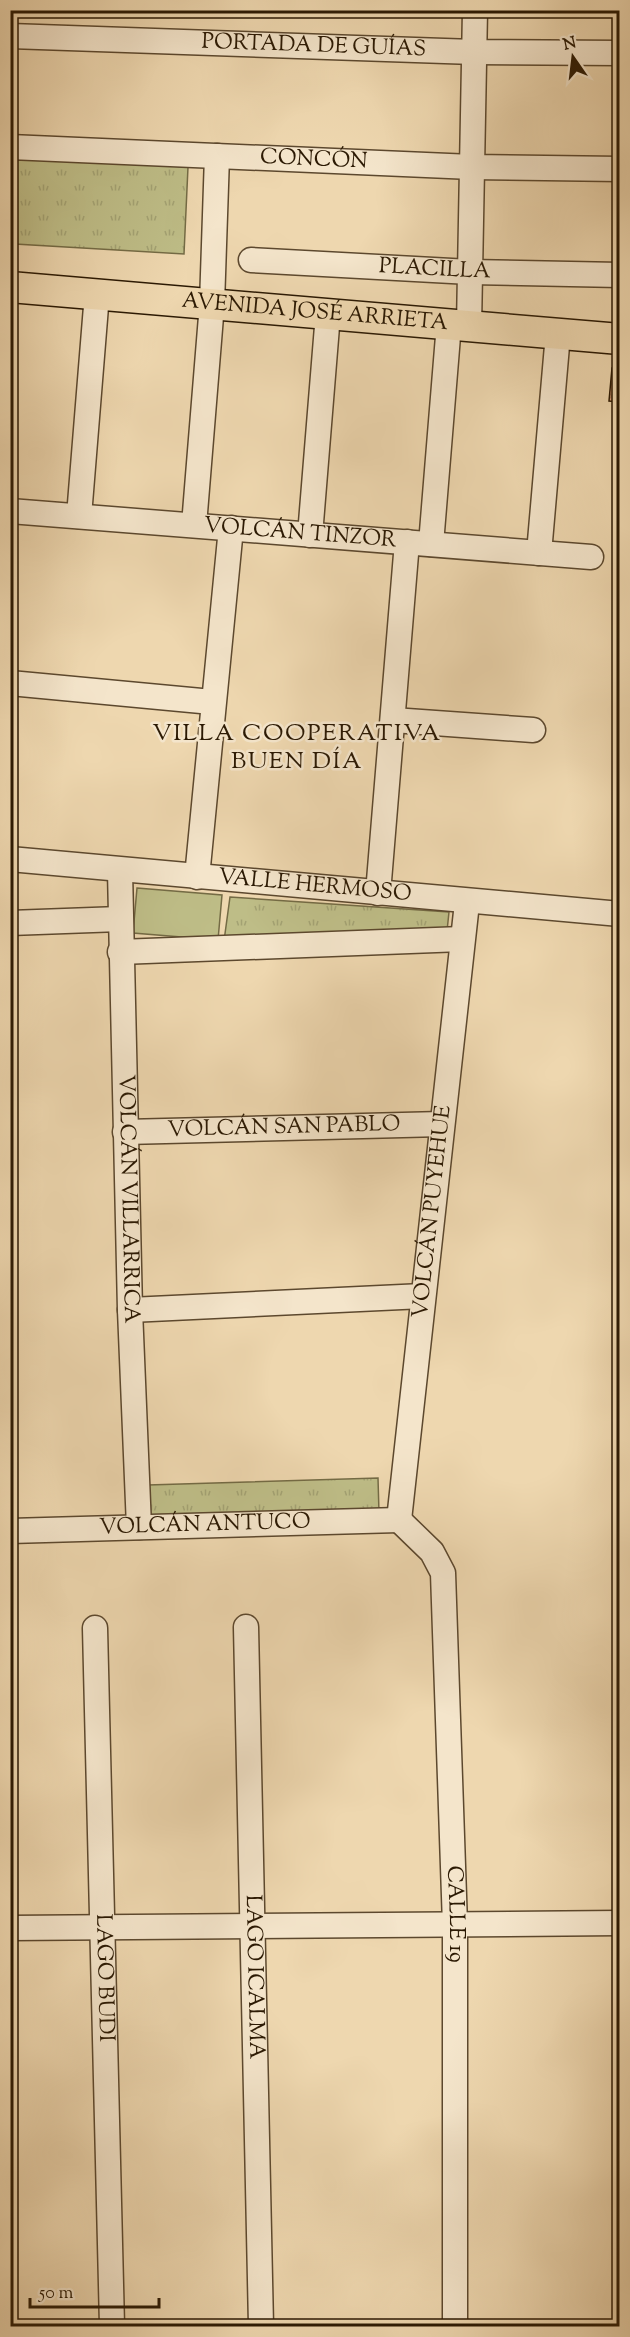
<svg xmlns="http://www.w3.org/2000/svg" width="630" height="2337" viewBox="0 0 630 2337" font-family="'Sorts Mill Goudy',serif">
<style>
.grass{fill:url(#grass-tufts);stroke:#746b45;stroke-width:1.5}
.pitch{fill:#bebd87;stroke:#746b45;stroke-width:1.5}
.building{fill:url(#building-cross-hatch);stroke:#2b1903;stroke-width:1.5}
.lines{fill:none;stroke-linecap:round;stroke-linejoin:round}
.minor-casing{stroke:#5c482e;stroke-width:27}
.major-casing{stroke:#2b1903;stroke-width:33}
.minor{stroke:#f4e5cb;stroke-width:24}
.major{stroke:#eed7af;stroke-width:30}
.labels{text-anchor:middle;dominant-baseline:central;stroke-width:5;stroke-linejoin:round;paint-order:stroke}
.street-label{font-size:22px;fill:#2b1903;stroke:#f4e5cb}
.neighbourhood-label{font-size:24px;letter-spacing:1.5px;fill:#2b1903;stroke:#f4e5cb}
</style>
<defs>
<pattern id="grass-tufts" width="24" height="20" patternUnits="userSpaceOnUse" patternTransform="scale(1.5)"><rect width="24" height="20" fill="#bebd87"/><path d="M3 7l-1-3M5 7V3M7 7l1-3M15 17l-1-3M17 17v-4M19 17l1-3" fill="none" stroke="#a3a273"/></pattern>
<pattern id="building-cross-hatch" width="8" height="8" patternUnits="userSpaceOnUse" patternTransform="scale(1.5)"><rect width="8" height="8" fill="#dea178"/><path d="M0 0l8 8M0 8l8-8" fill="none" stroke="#b48260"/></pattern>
</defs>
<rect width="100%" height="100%" fill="#eed7af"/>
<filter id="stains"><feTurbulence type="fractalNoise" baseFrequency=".00333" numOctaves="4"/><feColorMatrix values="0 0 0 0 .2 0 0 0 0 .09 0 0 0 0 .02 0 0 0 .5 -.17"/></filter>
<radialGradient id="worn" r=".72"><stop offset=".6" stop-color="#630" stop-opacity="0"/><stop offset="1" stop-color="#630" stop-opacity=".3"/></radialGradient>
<g class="grass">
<path d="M11 157 188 167 184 254 15 244Z"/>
<path d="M230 897 449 912 447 931 224 941Z"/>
<path d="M378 1478 379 1513 149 1520 148 1485Z"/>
</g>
<path class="pitch" d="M137 888 222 895 218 940 133 933Z"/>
<path class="building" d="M612 368 620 369V402L609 401Z"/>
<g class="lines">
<defs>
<g id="minor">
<path id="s1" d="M10 36 474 52 620 53"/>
<path id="s2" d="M10 147 472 167 620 169"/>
<path id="s3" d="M251 260 470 272 620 275"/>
<path d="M469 326 475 10"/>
<path id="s4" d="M10 511 591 557"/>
<path d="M79 516 97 294"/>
<path d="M194 525 212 304 217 156"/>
<path d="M310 535 328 314"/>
<path d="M431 544 449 324"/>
<path d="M539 553 558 334"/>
<path d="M10 683 212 702"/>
<path d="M393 720 533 730"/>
<path id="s5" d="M10 859 620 914"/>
<path id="s6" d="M120 871 130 1310 139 1527"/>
<path d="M197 877 231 528"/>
<path d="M378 893 407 542"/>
<path d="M10 923 120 919"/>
<path d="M120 952 462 939"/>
<path id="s7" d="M125 1132 442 1124"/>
<path d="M130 1310 423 1296"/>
<path id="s8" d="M399 1520 432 1552 443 1573 455 1925V2326"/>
<path id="s9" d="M399 1520 467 903"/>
<path id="s10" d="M10 1531 399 1520"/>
<path id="s11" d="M246 1627 261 2326"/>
<path id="s12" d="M95 1628 112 2326"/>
<path d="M10 1928 620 1923"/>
</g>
<g id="major">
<path id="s13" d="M10 287 620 339"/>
</g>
</defs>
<use href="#minor" class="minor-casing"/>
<use href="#major" class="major-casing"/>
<use href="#minor" class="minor"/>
<use href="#major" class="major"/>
</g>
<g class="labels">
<g class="street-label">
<text stroke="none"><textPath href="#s1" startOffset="304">PORTADA DE GUÍAS</textPath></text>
<text stroke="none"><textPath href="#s2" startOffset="304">CONCÓN</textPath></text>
<text stroke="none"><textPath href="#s3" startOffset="184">PLACILLA</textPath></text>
<text stroke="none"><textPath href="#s13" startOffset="306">AVENIDA JOSÉ ARRIETA</textPath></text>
<text stroke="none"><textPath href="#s4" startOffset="291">VOLCÁN TINZOR</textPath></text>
<text stroke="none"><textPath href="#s5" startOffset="306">VALLE HERMOSO</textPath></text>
<text stroke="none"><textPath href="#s7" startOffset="159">VOLCÁN SAN PABLO</textPath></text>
<text stroke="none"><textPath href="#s6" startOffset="328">VOLCÁN VILLARRICA</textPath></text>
<text stroke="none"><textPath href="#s9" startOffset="310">VOLCÁN PUYEHUE</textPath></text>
<text stroke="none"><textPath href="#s10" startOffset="195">VOLCÁN ANTUCO</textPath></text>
<text stroke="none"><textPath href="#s8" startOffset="411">CALLE 19</textPath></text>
<text stroke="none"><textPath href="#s12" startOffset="350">LAGO BUDI</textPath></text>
<text stroke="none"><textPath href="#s11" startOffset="350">LAGO ICALMA</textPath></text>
</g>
<g class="neighbourhood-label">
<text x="297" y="734">VILLA COOPERATIVA<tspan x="297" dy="28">BUEN DÍA</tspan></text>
</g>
</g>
<rect width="630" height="2337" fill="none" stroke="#eed7af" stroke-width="36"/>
<rect x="12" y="12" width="606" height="2313" fill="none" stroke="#2b1903" stroke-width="3"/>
<rect x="18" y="18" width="594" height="2301" fill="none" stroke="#2b1903" stroke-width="1.5"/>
<g transform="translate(573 57) rotate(346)" stroke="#f4e5cb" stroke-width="4.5" paint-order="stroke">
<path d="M0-4.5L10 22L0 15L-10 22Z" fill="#2b1903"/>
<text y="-9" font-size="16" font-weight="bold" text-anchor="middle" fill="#2b1903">N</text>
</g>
<path d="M30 2298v9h129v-9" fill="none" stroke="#2b1903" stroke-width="3"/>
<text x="39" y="2298" font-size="18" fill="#2b1903" stroke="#f4e5cb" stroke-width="4.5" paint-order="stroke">50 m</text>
<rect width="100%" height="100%" filter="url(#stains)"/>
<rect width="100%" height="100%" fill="url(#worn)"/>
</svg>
